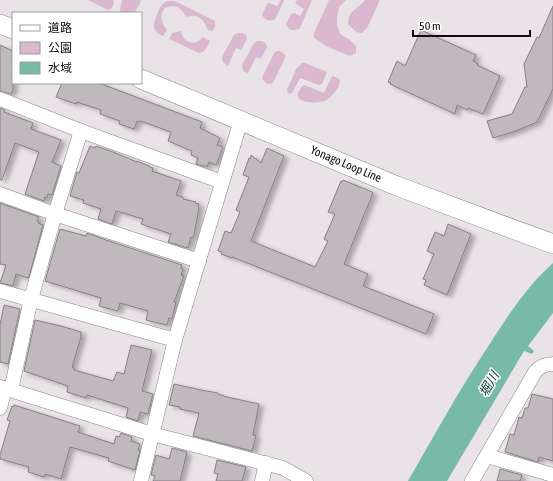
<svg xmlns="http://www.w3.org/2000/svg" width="553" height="481" viewBox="0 0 553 481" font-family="'Asap Condensed','Noto Sans JP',sans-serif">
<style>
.green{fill:#d9b8d0}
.water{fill:#77baa8}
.building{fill:#bfb8bd;stroke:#857f84;filter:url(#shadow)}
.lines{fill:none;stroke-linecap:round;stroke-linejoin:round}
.street-casing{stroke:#8a8488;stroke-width:15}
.secondary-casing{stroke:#8a8488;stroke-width:20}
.street{stroke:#fff;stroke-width:14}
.secondary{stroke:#fff;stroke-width:19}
.labels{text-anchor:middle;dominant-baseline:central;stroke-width:3;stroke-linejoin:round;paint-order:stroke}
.street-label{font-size:12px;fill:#0d0b0d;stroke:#fff}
.water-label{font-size:13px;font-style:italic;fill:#003d31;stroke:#fff}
</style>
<defs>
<filter id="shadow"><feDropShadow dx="4.5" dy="2.5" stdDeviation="2" flood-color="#0004"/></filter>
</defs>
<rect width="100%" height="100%" fill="#e9e2e7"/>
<g class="green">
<path d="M88 0H114C114 4 113 9 108 10Z"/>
<path d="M122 0H141L139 5 134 13H121L120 11Z"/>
<path d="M281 0H284L276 18C271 23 265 20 262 15L267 4 269 3 277 6Z"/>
<path d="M297 0H312L300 28C295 32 288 30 286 24L291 14 295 13 300 16 304 9 296 4 295 3Z"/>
<path d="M329 0H346L339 7 337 17V25L340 34 350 40 356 46V53L350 56 328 47 314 38V33Z"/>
<path d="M365 0H380L367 28 362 33 356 32 348 24C348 10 358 9 365 0Z"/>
<path d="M167 1H174L179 3 215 21C216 25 215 28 212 31L208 30C203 19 199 13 186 17 181 7 176 4 165 8 159 15 161 23 167 30L163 36C159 34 155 33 154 27 153 23 160 5 164 3 164 2 166 2 167 1Z"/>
<path d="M181 31C183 43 195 47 203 37L210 41C207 47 206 51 199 53L169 39 172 33Z"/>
<path d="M238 33H242L246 35 247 39 241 50 236 48 228 66 223 62 222 57 234 35Z"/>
<path d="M257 41H262L266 44 267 47 261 59 256 57 248 73 243 71 242 65 254 43Z"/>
<path d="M277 51C282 51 283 53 286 56L273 83 267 84 263 80 262 78 274 53Z"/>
<path d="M302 63H305L327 72 322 84 319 85 300 78 292 93 289 94 288 93 287 90 296 69Z"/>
<path d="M332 76 338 78 340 80C339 87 338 88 333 94 331 96 329 99 326 100 320 104 294 104 298 93 300 89 301 87 304 85L324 93Z"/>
</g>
<path class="water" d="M553 263V313L528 346 534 351 532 354 524 351 447 481H408C435 434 461 387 491 342 504 321 518 301 534 282 540 275 547 269 553 263Z"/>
<g class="building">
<path d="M553 6V89L537 122 516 131 493 138 487 121 512 114 525 87H527L524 64 537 37 539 38Z"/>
<path d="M421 30 476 55 473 61 478 64 477 65 500 76 483 114 468 108 467 110 457 105 455 114 390 84 391 83 388 82 397 61 405 66Z"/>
<path d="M0 45 13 51V89L11 94 0 91Z"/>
<path d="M62 83H99L202 122 200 128 220 138 217 145 223 147 216 165 209 162 207 167 196 164 198 158 191 155 192 151 168 141 171 132 141 121V122L137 121 134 129 119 124 120 121 100 114 101 110 77 102 76 104 56 97Z"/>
<path d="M0 108 5 110 4 112 33 123 31 129 61 140 52 162 61 166 52 195 48 194 47 198 45 197 44 201 25 194 39 152 15 143 2 180H0Z"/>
<path d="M90 146 95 148 96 146 113 152 137 162V161L149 166V167L153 168 152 171 181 181 176 195 183 197V199L196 202 195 203 199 204 198 207 199 208 194 235 192 238 191 237 188 248 168 242 171 234 141 224 143 219 120 212 116 211 112 224 98 219 101 209 83 203 84 200 70 196 77 172 79 173Z"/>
<path d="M267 148 284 156 251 241 315 267 328 241 324 239 335 214 328 212 341 181 342 182 343 180 370 191 373 193 344 264 368 274 363 286 434 314 426 334 298 283 232 257V258L221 254 222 252 218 251 225 231 231 233 240 212 236 210 249 177 243 175 249 158 250 159 251 155 261 163Z"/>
<path d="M0 203 39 217 37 221H39L38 223 43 225 29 277 28 278 16 274 13 286 0 283 6 265 0 264Z"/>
<path d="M448 224 471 234 447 295 424 285 426 280 423 279 434 254 427 251 435 232 444 236Z"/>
<path d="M60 229 86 236 87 233 106 240 182 265 181 268 183 269 181 275 184 276 174 302H176L172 319 169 318 167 325 146 320 148 311 120 303 118 311 99 306 101 298 45 281Z"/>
<path d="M4 305 20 309 8 364 0 362V325Z"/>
<path d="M35 320 61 326 81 332V337L72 367 74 368V370L113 381 117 372 124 374 131 345 152 350 142 391 153 394 148 414 140 412 138 421 126 417 128 408 87 395 86 398 67 392 68 386 24 371Z"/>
<path d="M174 384 206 391H207L218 393V394L227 397 259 404 253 435 256 436 252 451 193 436 199 413 180 409V407L169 405Z"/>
<path d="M532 394 553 399V461L539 457 538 462 505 452 510 434 514 435 519 417 522 418 525 408H528Z"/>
<path d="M14 405 80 426 78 432 114 444 116 436 119 437 121 433 132 437 131 441 140 444 138 450 140 451 135 470 108 461 109 458 70 447 61 479 45 474 44 477 28 472 29 467 0 459V455L10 421 7 420 12 406 13 407Z"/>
<path d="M172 448 187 452 180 481H153L155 476 151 475 156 455 169 459Z"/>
<path d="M217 460 246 467 242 481H216L218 474 214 473Z"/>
<path d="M500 469 522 475 520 481H497Z"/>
</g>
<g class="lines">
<defs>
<g id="street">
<path d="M0 99 81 131 222 182"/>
<path d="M0 194 55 214 199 261"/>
<path d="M0 291 175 340"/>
<path d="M0 387 152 434 283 468 306 481"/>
<path d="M11 390 31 299 55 214 81 131"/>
<path d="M0 408 5 388"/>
<path d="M487 456 553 475"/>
<path d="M141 481 175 340 241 120"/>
<path d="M262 481 266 463"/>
<path d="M472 481 535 372C540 366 545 364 553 364"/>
</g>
<g id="secondary">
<path d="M0 24 13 29"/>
<path d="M141 79 397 186 553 244"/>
</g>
</defs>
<use href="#street" class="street-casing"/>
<use href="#secondary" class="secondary-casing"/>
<use href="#street" class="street"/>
<use href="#secondary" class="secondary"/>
</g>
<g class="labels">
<g class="street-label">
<text transform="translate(346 164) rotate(23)">Yonago Loop Line</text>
</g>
<g class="water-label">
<text transform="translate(489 384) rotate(-59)">堀川</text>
</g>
</g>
<rect x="12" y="12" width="130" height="72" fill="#ffffff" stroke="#9e9d9e"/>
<rect x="20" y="25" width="20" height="6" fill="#ffffff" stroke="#9e9d9e"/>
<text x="48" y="32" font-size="12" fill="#0d0b0d">道路</text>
<rect x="20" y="42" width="20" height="12" fill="#d9b8d0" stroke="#9e9d9e"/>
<text x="48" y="52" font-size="12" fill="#0d0b0d">公園</text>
<rect x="20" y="62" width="20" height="12" fill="#77baa8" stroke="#9e9d9e"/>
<text x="48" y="72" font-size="12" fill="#0d0b0d">水域</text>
<path d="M413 30v6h117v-6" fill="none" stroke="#0d0b0d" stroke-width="2"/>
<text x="419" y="30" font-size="12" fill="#0d0b0d" stroke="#ffffff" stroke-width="3" paint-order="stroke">50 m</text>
</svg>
